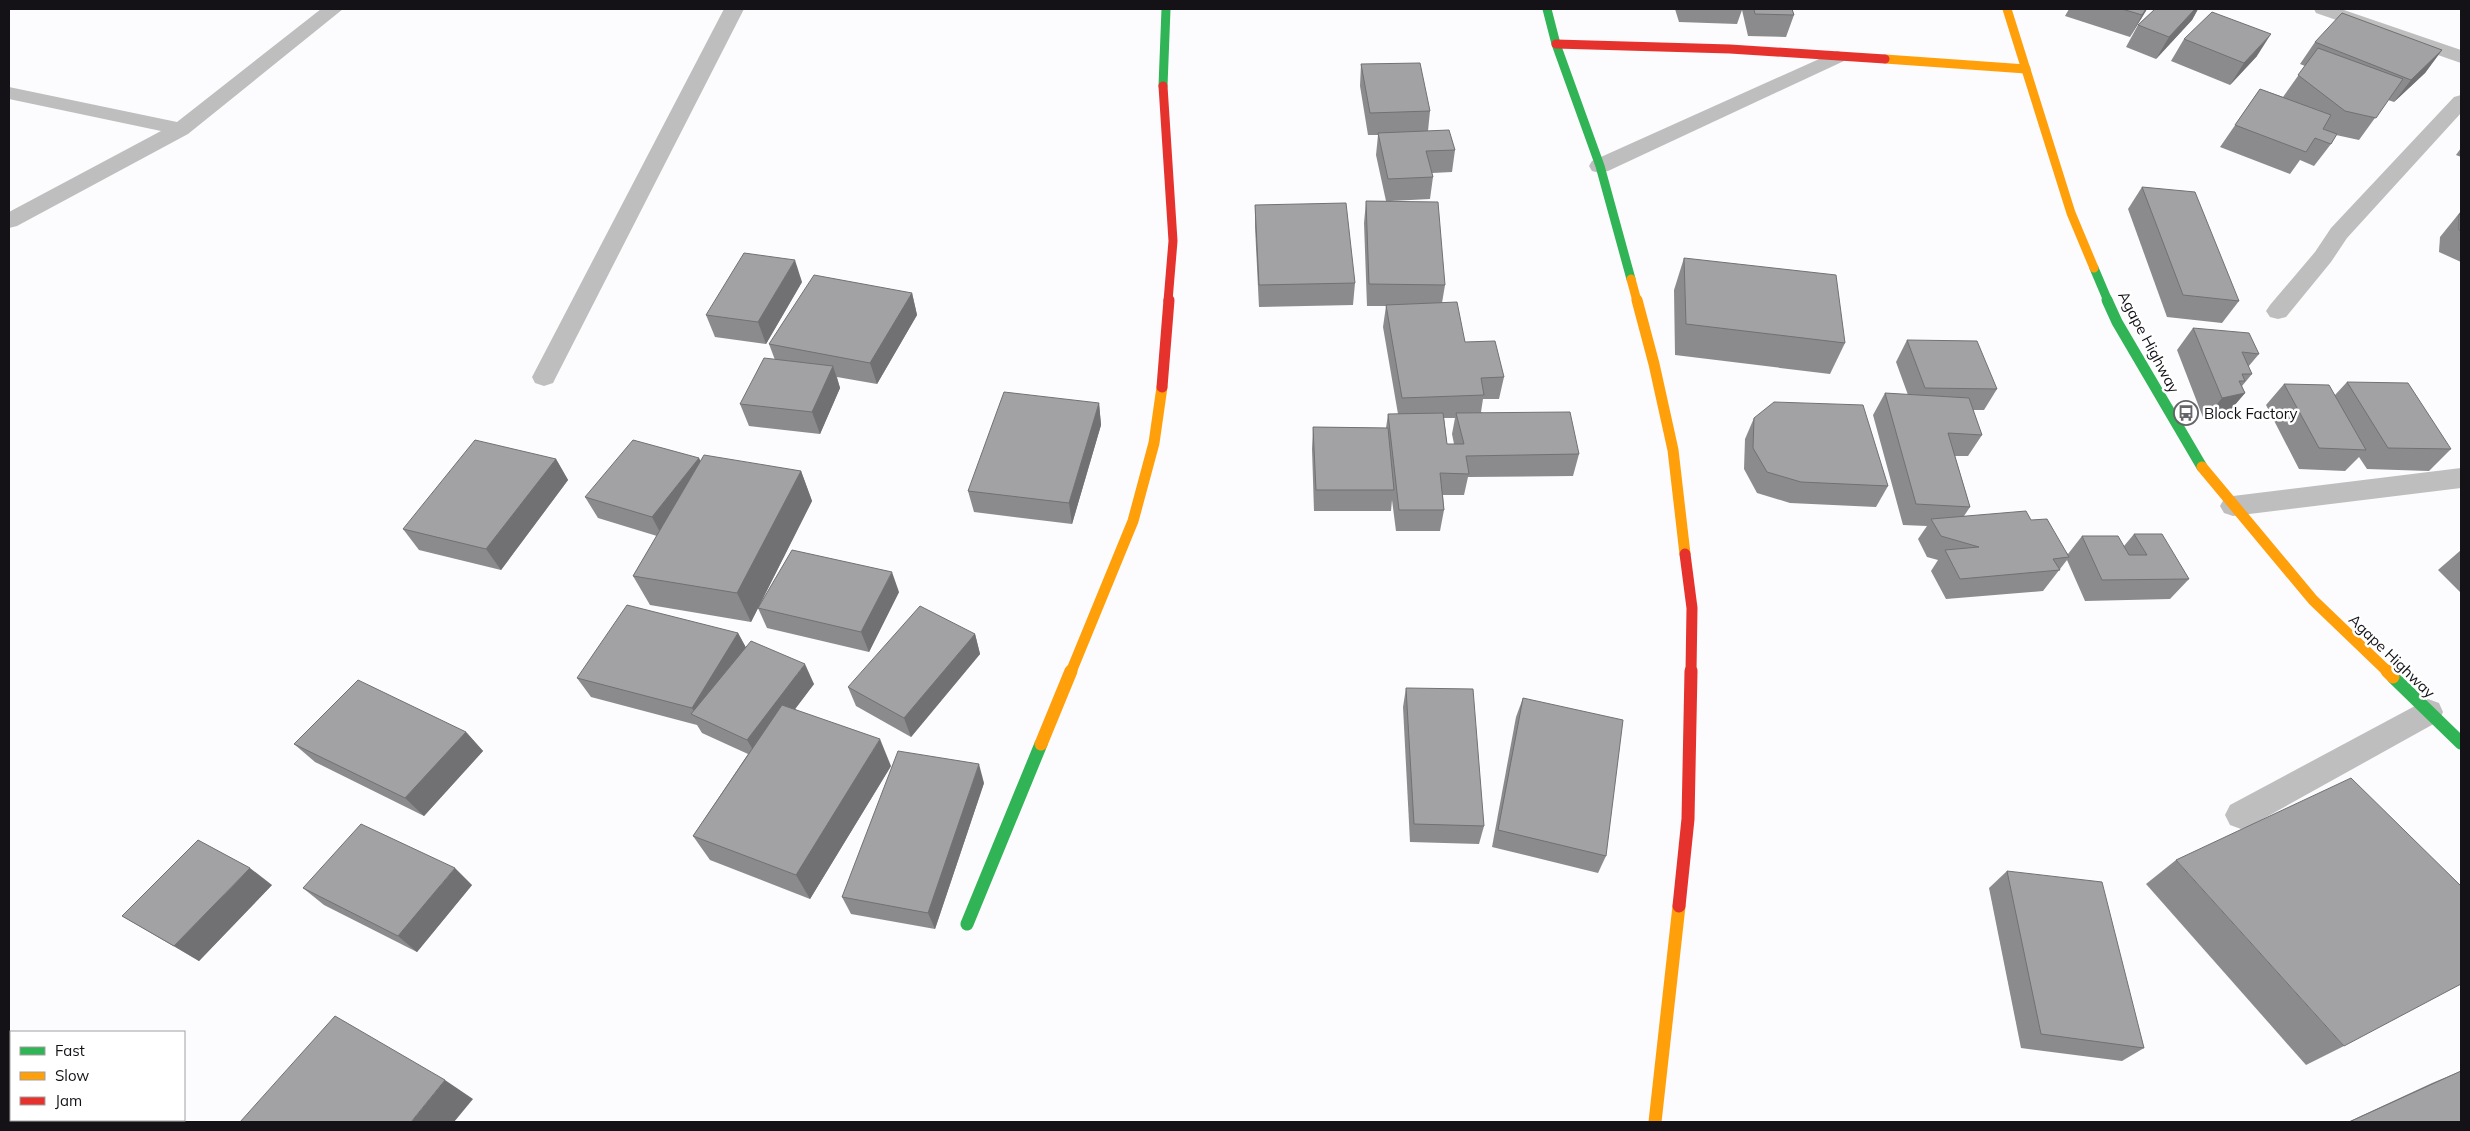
<svg xmlns="http://www.w3.org/2000/svg" width="2470" height="1131" viewBox="0 0 2470 1131" font-family="Mulish,sans-serif">
<style>
.lines{fill:none;stroke-linecap:round;stroke-linejoin:round}
.lane{fill:#bdbebd;fill-rule:evenodd}
.street{fill:#bdbebd;fill-rule:evenodd}
.fast-far2{stroke:#30b455;stroke-width:9}
.fast-far1{stroke:#30b455;stroke-width:11}
.fast{stroke:#30b455;stroke-width:13}
.slow-far2{stroke:#ff9f0a;stroke-width:9}
.slow-far1{stroke:#ff9f0a;stroke-width:11}
.slow{stroke:#ff9f0a;stroke-width:13}
.jam-far2{stroke:#e5322d;stroke-width:9}
.jam-far1{stroke:#e5322d;stroke-width:11}
.jam{stroke:#e5322d;stroke-width:13}
.wall{fill:#8b8a8d;fill-rule:evenodd}
.shaded-wall{fill:#717173}
.building{fill:#a2a1a4;stroke:#717173}
.labels{text-anchor:middle;dominant-baseline:central;stroke-width:5;stroke-linejoin:round;paint-order:stroke}
.street-label{font-size:15px;fill:#141217;stroke:#fff}
.poi-label{font-size:15px;fill:#141217;stroke:#fff;text-anchor:start}
</style>
<rect width="100%" height="100%" fill="#fcfbfe"/>
<g class="lines">
<path class="lane" d="M2428 699 2439 703 2443 712 2439 721 2252 825 2241 829 2230 825 2225 815 2230 805Z"/>
<g class="street">
<path d="M321 9H343L188 134 17 226 9 228V212L161 131 9 99V87L177 122Z"/>
<path d="M724 9H744L556 377 553 383 544 386 535 383 532 377Z"/>
<path d="M2314 9H2341L2461 50V63L2316 13Z"/>
<path d="M1837 51 1844 53 1847 57 1844 61 1608 171 1600 173 1592 171 1589 166 1592 161Z"/>
<path d="M2461 95V113L2347 238 2331 262 2286 317 2278 319 2270 317 2266 311 2270 305 2315 252 2331 228 2454 97Z"/>
<path d="M2461 468V488L2233 516 2224 513 2220 506 2224 499 2233 496Z"/>
</g>
<g class="fast-far2">
<path d="M1547 9 1556 44 1600 166 1631 279"/>
<path d="M1163 86 1166 9"/>
<path d="M2094 268 2108 301"/>
</g>
<path class="fast-far1" d="M2107 300 2117 322 2202 467"/>
<g class="fast">
<path d="M2393 677 2461 743"/>
<path d="M967 924 1041 744"/>
</g>
<g class="slow-far2">
<path d="M2007 9 2071 213 2094 268"/>
<path d="M1885 59 2026 69"/>
<path d="M1631 279 1637 301"/>
</g>
<g class="slow-far1">
<path d="M1637 300 1654 364 1673 450 1685 554"/>
<path d="M2202 467 2313 600 2388 672"/>
<path d="M1071 672 1133 521 1154 443 1162 387"/>
</g>
<g class="slow">
<path d="M2387 671 2393 677"/>
<path d="M1041 744 1071 671"/>
<path d="M1655 1122 1679 906"/>
</g>
<g class="jam-far2">
<path d="M1556 44 1730 49 1885 59"/>
<path d="M1163 86 1173 241 1168 301"/>
</g>
<g class="jam-far1">
<path d="M1162 387 1169 300"/>
<path d="M1685 554 1692 608 1691 672"/>
</g>
<path class="jam" d="M1679 906 1688 819 1691 671"/>
</g>
<g class="wall">
<path d="M1189 9H1219L1189 10Z"/>
<path d="M1675 9H1792L1794 15 1786 37 1748 36 1742 10 1737 24 1679 22Z"/>
<path d="M2069 9H2147L2130 37 2065 16Z"/>
<path d="M2155 9H2198L2192 20 2156 59 2126 47 2138 25Z"/>
<path d="M2184 39 2257 56 2230 85 2171 61Z"/>
<path d="M2315 42 2442 50 2425 73 2394 102 2388 100 2359 140 2336 135 2331 144 2314 166 2300 160 2290 174 2220 147 2260 89 2283 97 2305 66 2300 64Z"/>
<path d="M1361 64 1430 111 1428 131 1455 150 1452 172 1432 173 1433 177 1430 199 1391 201 1445 285 1442 303 1465 342 1504 377 1499 399H1483L1481 412 1579 454 1573 476 1468 477 1464 495H1443L1444 510 1440 531H1396L1392 500 1391 511H1314L1312 449 1313 427 1386 428 1388 414H1398L1383 327 1386 306H1367L1364 223 1366 201H1386L1376 155 1378 135H1368L1360 86ZM1444 418H1455L1452 434 1454 444H1447Z"/>
<path d="M2461 148V157L2456 155Z"/>
<path d="M2142 187 2239 301 2222 323 2167 317 2128 209Z"/>
<path d="M1255 205 1355 283 1353 305 1259 307 1255 227Z"/>
<path d="M2461 211V262L2439 252 2440 237Z"/>
<path d="M1684 258 1845 343 1830 374 1675 355 1674 290Z"/>
<path d="M802 282 766 344 715 337 706 315Z"/>
<path d="M912 293 917 315 877 384 837 377 840 388 820 434 749 426 740 404 775 360 769 344Z"/>
<path d="M2193 328 2259 354 2248 367 2252 374 2242 386 2245 393 2227 414 2204 420 2177 350Z"/>
<path d="M1907 340 1997 389 1984 410H1973L1982 435 1968 456H1955L1970 507 1964 516 2031 520 2068 554 2082 536 2124 546 2134 534 2189 579 2170 599 2085 601 2067 560 2043 591 1946 599 1931 571 1938 560 1927 557 1918 539 1927 526 1903 525 1873 415 1885 393 1908 395 1896 362Z"/>
<path d="M2347 382 2451 449 2429 471 2367 469 2359 457 2345 471 2299 469 2266 405 2284 384 2335 395Z"/>
<path d="M1099 403 1101 425 1072 524 974 512 968 491Z"/>
<path d="M1754 418 1888 486 1876 507 1790 503 1757 493 1744 469 1745 439Z"/>
<path d="M699 458 700 461 801 471 812 501 751 622 650 605 633 576 657 536 598 518 585 497Z"/>
<path d="M556 459 568 480 501 570 419 550 403 529Z"/>
<path d="M2461 550V593L2438 570Z"/>
<path d="M899 592 869 652 767 628 758 608Z"/>
<path d="M738 633 746 648 814 684 795 709 891 766 810 899 710 860 693 836 748 754 702 733 697 725 591 697 577 678Z"/>
<path d="M975 634 980 654 911 737 856 706 848 687Z"/>
<path d="M1406 688 1484 826 1479 844 1410 842 1403 707Z"/>
<path d="M1523 698 1606 856 1598 873 1492 847 1516 717Z"/>
<path d="M466 732 483 751 424 816 315 762 294 744Z"/>
<path d="M984 783 935 929 851 914 842 897Z"/>
<path d="M2176 860 2344 1046 2306 1065 2146 884Z"/>
<path d="M2007 871 2144 1048 2122 1061 2021 1048 1989 888Z"/>
<path d="M272 885 199 961 122 916Z"/>
<path d="M472 885 417 952 324 905 303 888Z"/>
<path d="M2461 1071V1122H2348L2432 1083Z"/>
</g>
<g class="shaded-wall">
<path d="M2146 9H2147L2130 37 2142 15Z"/>
<path d="M2195 9H2198L2192 20 2156 59 2169 37Z"/>
<path d="M2271 34 2257 56 2230 85 2244 63Z"/>
<path d="M2442 50 2425 73 2394 102 2411 80Z"/>
<path d="M795 260 802 282 766 344 758 322Z"/>
<path d="M912 293 917 315 877 384 870 363Z"/>
<path d="M833 366 840 388 820 434 812 412Z"/>
<path d="M2245 393 2227 414 2204 420 2222 398Z"/>
<path d="M1099 403 1101 425 1072 524 1069 503Z"/>
<path d="M699 458 709 480 663 538 652 517Z"/>
<path d="M556 459 568 480 501 570 486 549Z"/>
<path d="M801 471 812 501 751 622 737 593Z"/>
<path d="M892 572 899 592 869 652 861 632Z"/>
<path d="M738 633 749 653 698 718 692 708Z"/>
<path d="M975 634 980 654 911 737 904 718Z"/>
<path d="M805 664 814 684 758 758 747 740Z"/>
<path d="M466 732 483 751 424 816 405 798Z"/>
<path d="M880 739 891 766 810 899 796 875Z"/>
<path d="M979 764 984 783 935 929 928 913Z"/>
<path d="M250 868 272 885 199 961 174 946Z"/>
<path d="M455 868 472 885 417 952 398 936Z"/>
<path d="M445 1080 473 1099 454 1122H411Z"/>
</g>
<g class="building">
<path d="M1754 9H1792L1794 15 1755 14Z"/>
<path d="M2122 9H2146L2142 15Z"/>
<path d="M2155 9H2195L2169 37 2138 25Z"/>
<path d="M2212 12 2271 34 2244 63 2184 39Z"/>
<path d="M2342 13 2442 50 2411 80 2315 42Z"/>
<path d="M2318 48 2403 79 2376 118 2345 111 2298 75Z"/>
<path d="M1420 63 1430 111 1370 113 1361 64Z"/>
<path d="M2260 89 2331 115 2323 129 2337 134 2331 144 2315 138 2306 152 2235 125Z"/>
<path d="M1449 130 1455 150 1426 151 1433 177 1388 179 1378 133Z"/>
<path d="M2142 187 2195 192 2239 301 2183 295Z"/>
<path d="M1366 201 1438 202 1445 285 1369 284Z"/>
<path d="M1346 203 1355 283 1259 285 1255 205Z"/>
<path d="M2461 212V231L2459 230V215Z"/>
<path d="M744 253 795 260 758 322 706 315Z"/>
<path d="M1684 258 1836 275 1845 343 1686 324Z"/>
<path d="M814 275 912 293 870 363 769 344Z"/>
<path d="M1457 302 1465 342 1495 341 1504 377 1481 378 1484 395 1402 398 1386 305Z"/>
<path d="M2193 328 2249 333 2259 354 2242 352 2252 374H2242L2245 381H2239L2245 393 2222 398Z"/>
<path d="M1907 340 1977 341 1997 389 1925 388Z"/>
<path d="M764 358 833 366 812 412 740 404Z"/>
<path d="M2347 382 2408 383 2451 449 2388 448Z"/>
<path d="M2284 384 2329 385 2366 450 2319 448Z"/>
<path d="M1004 392 1099 403 1069 503 968 491Z"/>
<path d="M1885 393 1969 398 1982 435 1948 433 1970 507 1916 504Z"/>
<path d="M1774 402 1863 405 1888 486 1801 482 1767 472 1753 448 1754 418Z"/>
<path d="M1570 412 1579 454 1466 456 1469 474 1440 473 1444 510H1399L1388 414 1443 413 1447 444H1464L1456 413Z"/>
<path d="M1313 427 1388 428 1394 490H1316Z"/>
<path d="M475 440 556 459 486 549 403 529Z"/>
<path d="M633 440 699 458 652 517 585 497Z"/>
<path d="M704 455 801 471 737 593 633 576Z"/>
<path d="M2026 511 2031 520 2047 519 2069 557 2053 559 2060 570 1960 579 1945 550 1979 547 1941 536 1931 519Z"/>
<path d="M2134 534H2162L2189 579 2102 580 2082 536H2118L2129 555H2147Z"/>
<path d="M792 550 892 572 861 632 758 608Z"/>
<path d="M627 605 738 633 692 708 577 678Z"/>
<path d="M920 606 975 634 904 718 848 687Z"/>
<path d="M751 641 805 664 747 740 691 714Z"/>
<path d="M358 680 466 732 405 798 294 744Z"/>
<path d="M1406 688 1473 689 1484 826 1414 824Z"/>
<path d="M1523 698 1623 720 1606 856 1498 830Z"/>
<path d="M782 705 880 739 796 875 693 836Z"/>
<path d="M898 751 979 764 928 913 842 897Z"/>
<path d="M2351 778 2461 886V984L2344 1046 2176 860Z"/>
<path d="M361 824 455 868 398 936 303 888Z"/>
<path d="M198 840 250 868 174 946 122 916Z"/>
<path d="M2007 871 2102 882 2144 1048 2041 1034Z"/>
<path d="M335 1016 445 1080 411 1122H240Z"/>
<path d="M2461 1071V1122H2349Z"/>
</g>
<defs>
<symbol id="bus-ring" viewBox="-11 -11 22 22"><circle r="9.5" fill="#fff" stroke="#656468" stroke-width="1.5"/><path d="M-5-6H5V4H4V6H2V4H-2V6H-4V4H-5ZM-3.5-4V0h7V-4ZM-3.5 1.2v1.5H-2V1.2ZM2 1.2v1.5H3.5V1.2Z" fill="#656468"/></symbol>
</defs>
<g fill-rule="evenodd">
<use href="#bus-ring" x="2172" y="399" width="28" height="28"/>
</g>
<g class="labels">
<g class="street-label">
<text transform="translate(2149 342) rotate(62)">Agape Highway</text>
<text transform="translate(2392 656) rotate(44)">Agape Highway</text>
</g>
<g class="poi-label">
<text x="2204" y="413">Block Factory</text>
</g>
</g>
<rect width="2470" height="1131" fill="none" stroke="#141217" stroke-width="20"/>
<rect x="10" y="1031" width="175" height="90" fill="#ffffff" stroke="#a1a0a2"/>
<rect x="20" y="1047" width="25" height="8" fill="#30b455" stroke="#a1a0a2"/>
<text x="55" y="1056" font-size="15" fill="#141217">Fast</text>
<rect x="20" y="1072" width="25" height="8" fill="#ff9f0a" stroke="#a1a0a2"/>
<text x="55" y="1081" font-size="15" fill="#141217">Slow</text>
<rect x="20" y="1097" width="25" height="8" fill="#e5322d" stroke="#a1a0a2"/>
<text x="55" y="1106" font-size="15" fill="#141217">Jam</text>
</svg>
